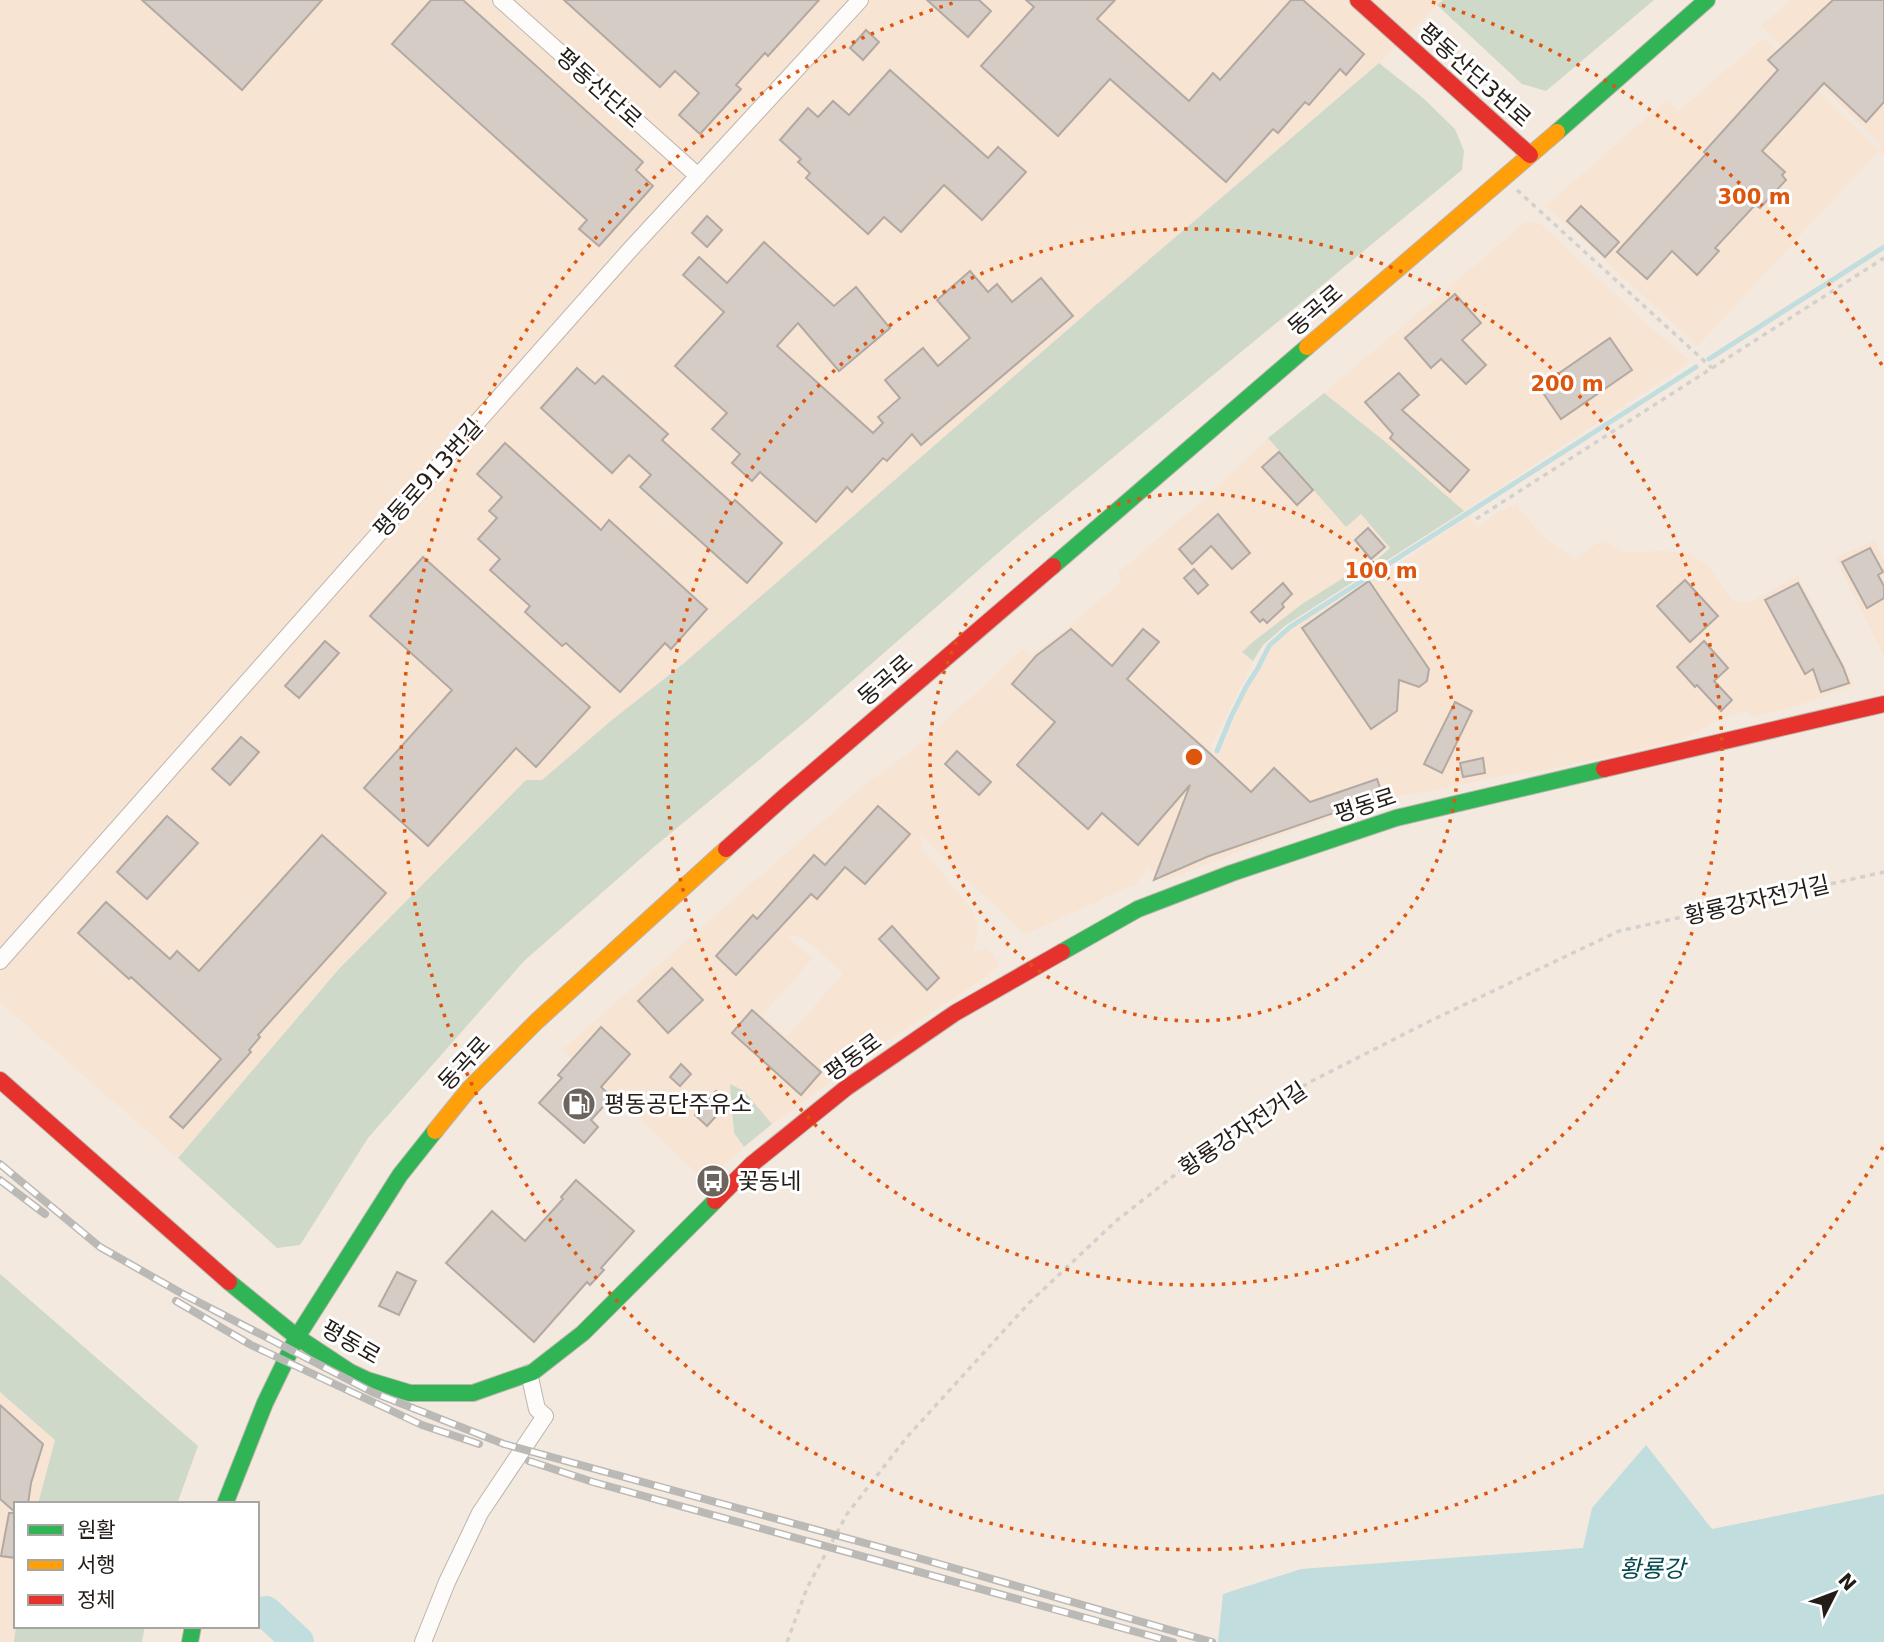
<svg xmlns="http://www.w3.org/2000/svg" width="1884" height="1642" viewBox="0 0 1884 1642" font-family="'DejaVu Sans','Noto Sans KR',sans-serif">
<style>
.built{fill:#f7e4d3;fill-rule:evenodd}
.green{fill:#ced9ca}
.water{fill:#c1dddd}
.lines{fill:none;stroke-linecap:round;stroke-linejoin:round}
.stream{stroke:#c1dddd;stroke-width:5}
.river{stroke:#c1dddd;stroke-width:32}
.building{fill:#d6ccc6;stroke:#b2a9a3;stroke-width:2}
.street-casing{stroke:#bdb5ae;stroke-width:18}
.fast-casing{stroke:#bdb5ae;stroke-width:18}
.slow-casing{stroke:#bdb5ae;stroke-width:18}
.jam-casing{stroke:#bdb5ae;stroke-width:18}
.path{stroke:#d3d0cd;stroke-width:3.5;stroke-dasharray:5 5;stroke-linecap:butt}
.street{stroke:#fdfcfa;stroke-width:16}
.fast{stroke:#30b455;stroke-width:16}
.slow{stroke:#ff9f0a;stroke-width:16}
.jam{stroke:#e5322d;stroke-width:16}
.rail-casing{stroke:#bbb9b6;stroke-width:8}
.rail{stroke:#fff;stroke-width:5;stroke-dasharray:16;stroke-linecap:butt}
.ring{fill:none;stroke:#de560d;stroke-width:3.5;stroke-dasharray:3.5 7}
.labels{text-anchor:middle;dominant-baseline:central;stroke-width:6;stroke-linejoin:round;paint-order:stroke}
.street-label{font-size:23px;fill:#241d17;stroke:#fff}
.poi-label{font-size:23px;fill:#241d17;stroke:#fff;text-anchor:start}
.water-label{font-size:24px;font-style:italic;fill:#044a4f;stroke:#fff}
.centre{fill:#de560d;stroke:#fff;stroke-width:3.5}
.ring-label{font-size:21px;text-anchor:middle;font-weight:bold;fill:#de560d;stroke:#fff;stroke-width:6;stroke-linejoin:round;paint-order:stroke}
</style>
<rect width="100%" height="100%" fill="#f3e9df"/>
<g class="built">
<path d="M0 0H1443L1379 63 1096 305 683 664 612 720 542 780H526L338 970 178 1158 0 1002Z"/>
<path d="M1790 0H1884V155L1878 151 1698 346 1546 206 1667 100 1679 111 1763 38 1879 150 1882 146 1761 26Z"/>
<path d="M1526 222 1539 223 1659 335 1688 359 1685 365 1464 511 1383 440 1324 393Z"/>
<path d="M1268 438 1346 527 1361 514 1390 548 1373 563 1353 572 1302 604 1254 641 1243 652 1253 661 1210 748 1218 756 1246 692 1259 672 1272 646 1291 629 1406 559 1470 516 1478 528 1495 514 1516 504 1542 536 1575 559 1602 540 1624 552 1665 551 1691 554 1708 566 1733 601 1749 603 1798 576 1855 685 1790 708 1753 717 1747 710 1715 722 1684 739 1546 770 1507 775 1425 792 1395 796 1275 837 1164 881 1148 867 1137 883 1026 934 947 862 919 832 923 850 973 911 978 928 973 952 984 949 993 953 999 965 984 978 885 1042 772 1124 744 1091 730 1084 734 1133 744 1147 705 1181 638 1116 562 1050 869 781 897 762 925 740 1023 649 1031 656 1071 625 1121 582 1118 573 1210 494ZM786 935 798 936 814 946 843 974 787 1037 762 1015 812 959Z"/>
<path d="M1875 540 1884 561V656L1835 558Z"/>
<path d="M0 1392 55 1439 38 1504H16V1626L14 1642H0Z"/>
</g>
<g class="green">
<path d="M1443 0H1654L1546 91 1522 84 1437 5Z"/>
<path d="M1379 63 1423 98 1455 129 1464 151 1462 170 1014 539 805 722 654 847 524 961 368 1138 300 1245 277 1248 178 1158 338 970 526 780H542L612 720 683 664 1096 305Z"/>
<path d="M1324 393 1383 440 1464 511 1286 625 1263 645 1253 661 1242 652 1254 641 1302 604 1353 572 1373 563 1390 548 1361 514 1346 527 1268 438Z"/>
<path d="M730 1084 744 1091 772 1124 744 1147 734 1133Z"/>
<path d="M0 1274 198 1446 177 1504H38L55 1440 0 1392Z"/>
<path d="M16 1626H145L142 1642H14Z"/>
</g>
<path class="water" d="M1646 1445 1712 1529 1884 1494V1642H1218L1223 1594 1301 1569 1583 1548 1592 1508Z"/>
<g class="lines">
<g class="stream">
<path d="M1709 359 1884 247"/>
<path d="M1217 751 1231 717 1246 687 1258 668 1269 646 1290 627 1696 367"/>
</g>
<path class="river" d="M266 1612 298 1642"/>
</g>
<g class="building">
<path d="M142 0H322L242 90Z"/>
<path d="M431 0H463L643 162 636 170 653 186 599 246 579 229 587 220 392 44Z"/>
<path d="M564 0H819L768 56 765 53 736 85 741 89 700 134 679 115 699 93 675 71 660 87Z"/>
<path d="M927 0H979L991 11 968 37Z"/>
<path d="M1026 0H1115L1097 19 1189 101 1213 73 1220 80 1291 0H1303L1364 54 1346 75 1340 69 1309 105 1305 102 1278 133 1273 129 1226 182 1110 79 1058 136 981 66 1034 7Z"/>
<path d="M1833 0H1884V102L1866 122 1824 83 1762 151 1785 172 1782 175 1786 180 1760 208 1755 205 1715 248 1719 251 1697 275 1672 251 1647 279 1617 252 1706 154 1704 152 1778 70 1768 60Z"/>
<path d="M866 30 879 42 863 60 850 48Z"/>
<path d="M890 70 988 158 998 147 1026 172 982 220 944 185 901 232 884 217 868 234 806 178 810 173 798 162 801 159 780 140 808 108 818 117 833 101 849 115Z"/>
<path d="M1581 206 1619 242 1605 257 1567 221Z"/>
<path d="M707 216 722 230 707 247 692 233Z"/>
<path d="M764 242 834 306 856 287 890 328 839 371 798 323 777 346 873 433 883 423 878 417 900 398 885 380 923 348 938 366 970 338 937 300 970 271 988 292 997 284 1012 302 1041 278 1073 316 921 445 912 434 887 461 883 458 852 492 847 487 816 522 760 472 752 481 732 463 740 454 712 429 727 413 675 366 724 312 683 275 699 257 727 283Z"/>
<path d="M1455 294 1481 323 1462 340 1486 365 1466 384 1441 359 1431 368 1405 338Z"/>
<path d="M1610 338 1632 370 1561 419 1539 387Z"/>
<path d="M577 368 595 384 603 376 668 434 662 440 732 503 735 500 782 543 747 583 640 487 651 475 629 455 612 473 541 408Z"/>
<path d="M1399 373 1419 395 1402 410 1469 470 1450 492 1390 438 1393 434 1365 402Z"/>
<path d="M505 443 601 530 609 520 707 609 671 649 665 643 620 692 566 643 562 646 525 612 530 606 490 570 500 559 478 539 497 518 489 511 502 497 477 474Z"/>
<path d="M1279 452 1313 490 1297 505 1262 467Z"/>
<path d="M1218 514 1250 553 1232 569 1211 546 1192 564 1179 549Z"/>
<path d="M1368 528 1385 547 1371 559 1355 540Z"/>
<path d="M1870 548 1883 572 1878 575 1884 586V598L1867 608 1842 562Z"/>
<path d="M423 557 590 707 536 767 516 748 428 846 364 788 452 690 370 616Z"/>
<path d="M1194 569 1208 585 1198 594 1184 578Z"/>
<path d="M1685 580 1718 616 1690 642 1657 606Z"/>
<path d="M1369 581 1429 669 1427 681 1419 687 1399 680 1397 711 1371 729 1302 628Z"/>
<path d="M1283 583 1292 594 1282 604 1284 607 1267 623 1263 619 1260 622 1251 612Z"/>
<path d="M1798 583 1843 667 1849 683 1821 692 1813 669 1805 674 1765 600Z"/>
<path d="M1071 629 1112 666 1143 629 1159 642 1127 679 1205 749 1251 792 1274 768 1310 802 1377 779 1383 796 1209 856 1154 880 1190 785 1138 845 1102 813 1088 829 1017 765 1055 722 1012 684 1036 656Z"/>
<path d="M325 641 339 653 299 698 285 686Z"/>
<path d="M1704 641 1728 668 1714 681 1732 700 1721 711 1697 685 1695 687 1677 667Z"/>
<path d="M1455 702 1472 711 1442 773 1424 764Z"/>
<path d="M241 737 259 752 230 785 212 769Z"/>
<path d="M957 751 991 782 979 795 945 764Z"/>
<path d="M1483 758 1485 773 1463 777 1460 763Z"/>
<path d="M878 806 910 834 865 884 845 867 817 899 811 894 736 975 716 956 753 915 757 919 814 855 825 865Z"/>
<path d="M167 816 198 843 147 899 117 872Z"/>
<path d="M322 835 386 893 258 1035 260 1037 249 1050 251 1052 183 1128 170 1117 221 1059 131 977 129 979 78 933 106 902 170 959 177 951 199 971Z"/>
<path d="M892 926 939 978 927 990 879 939Z"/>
<path d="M672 968 703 1000 668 1033 638 1001Z"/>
<path d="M752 1010 821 1072 801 1095 732 1033Z"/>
<path d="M601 1027 630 1054 601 1087 612 1097 591 1120 598 1127 584 1143 539 1103 562 1078 558 1075Z"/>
<path d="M681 1064 691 1074 680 1086 670 1077Z"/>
<path d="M716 1091 729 1102 707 1126 695 1115Z"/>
<path d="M576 1180 634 1231 601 1268 604 1270 590 1285 587 1282 534 1342 446 1263 492 1211 525 1241 563 1199 561 1197Z"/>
<path d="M397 1272 416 1281 399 1315 379 1306Z"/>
<path d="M0 1405 43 1444 31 1483 28 1504H16V1513L0 1499Z"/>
<path d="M9 1513H16V1558L1 1556Z"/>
</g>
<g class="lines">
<defs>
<g id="street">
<path d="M501 0 698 176"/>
<path d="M0 961 628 252 860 0"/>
<path d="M423 1642 447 1582 480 1513 545 1416 537 1409 529 1373"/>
</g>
<g id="fast">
<path d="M1557 132 1707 0"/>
<path d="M1053 566 1307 347"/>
<path d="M1062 952 1138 909 1232 873 1396 818 1604 769"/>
<path d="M229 1282 297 1337 350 1372 367 1380 410 1393H473L533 1372 583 1333 715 1201"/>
<path d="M225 1504 265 1403 297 1337 400 1175 435 1131"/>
<path d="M190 1642 193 1626"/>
</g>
<g id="slow">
<path d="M1307 347 1557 132"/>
<path d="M435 1131 469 1089 537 1021 726 849"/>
</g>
<g id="jam">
<path d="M1358 0 1530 155"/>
<path d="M1604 769 1884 704"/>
<path d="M726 849 784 797 1053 566"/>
<path d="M0 1080 229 1282"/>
<path d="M715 1201 752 1164 846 1088 955 1013 1062 952"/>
</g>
</defs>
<use href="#street" class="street-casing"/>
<use href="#fast" class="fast-casing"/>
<use href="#slow" class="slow-casing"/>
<use href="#jam" class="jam-casing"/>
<g class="path">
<path d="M1517 190 1712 368"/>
<path d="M1476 519 1884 258"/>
<path d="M787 1642 807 1588 847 1514 907 1437 1029 1303 1116 1221 1190 1163 1308 1083 1428 1022 1619 931 1884 872"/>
</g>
<use href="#street" class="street"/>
<use href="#fast" class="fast"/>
<use href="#slow" class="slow"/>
<use href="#jam" class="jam"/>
<defs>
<g id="rail">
<path d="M0 1164 100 1247 181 1293 372 1392 504 1444 901 1553 1212 1642"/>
<path d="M0 1180 45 1214"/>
<path d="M176 1301 251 1345 422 1425 479 1444"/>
<path d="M529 1461 593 1482 1173 1642"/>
</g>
</defs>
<use href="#rail" class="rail-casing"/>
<use href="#rail" class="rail"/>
</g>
<g class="ring">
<circle cx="1194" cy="757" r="264"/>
<circle cx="1194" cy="757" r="528"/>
<path d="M1883 1147A792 792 0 1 1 956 2M1432 2A792 792 0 0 1 1883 367"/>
</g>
<defs>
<symbol id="fuel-disc" viewBox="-11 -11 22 22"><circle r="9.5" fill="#6c645d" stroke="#fff"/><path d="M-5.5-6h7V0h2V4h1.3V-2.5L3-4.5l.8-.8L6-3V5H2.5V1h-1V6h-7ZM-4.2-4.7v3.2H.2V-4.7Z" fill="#fff"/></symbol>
<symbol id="bus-disc" viewBox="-11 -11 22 22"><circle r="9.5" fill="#6c645d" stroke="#fff"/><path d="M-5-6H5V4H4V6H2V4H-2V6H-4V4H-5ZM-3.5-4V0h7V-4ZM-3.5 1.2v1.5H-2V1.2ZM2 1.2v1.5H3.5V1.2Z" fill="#fff"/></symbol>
</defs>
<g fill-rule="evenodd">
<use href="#fuel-disc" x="560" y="1085" width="38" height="38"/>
<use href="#bus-disc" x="694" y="1162" width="38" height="38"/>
</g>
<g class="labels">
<g class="street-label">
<text transform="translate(1475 75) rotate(42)">평동산단3번로</text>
<text transform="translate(599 88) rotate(42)">평동산단로</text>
<text transform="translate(1315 310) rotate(-41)">동곡로</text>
<text transform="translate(428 478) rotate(-48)">평동로913번길</text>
<text transform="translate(885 680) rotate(-41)">동곡로</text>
<text transform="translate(1365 805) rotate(-18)">평동로</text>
<text transform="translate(1757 900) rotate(-13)">황룡강자전거길</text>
<text transform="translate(853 1057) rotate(-36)">평동로</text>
<text transform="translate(464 1063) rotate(-47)">동곡로</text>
<text transform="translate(1243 1129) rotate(-34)">황룡강자전거길</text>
<text transform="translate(351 1342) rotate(30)">평동로</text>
</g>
<g class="poi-label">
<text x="604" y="1104">평동공단주유소</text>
<text x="738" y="1181">꽃동네</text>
</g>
<g class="water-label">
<text x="1652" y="1569">황룡강</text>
</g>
</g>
<circle cx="1194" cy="757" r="10" class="centre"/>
<g class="ring-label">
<text x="1754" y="204">300 m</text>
<text x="1567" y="391">200 m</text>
<text x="1381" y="578">100 m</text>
</g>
<rect x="14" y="1502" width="245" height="126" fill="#ffffff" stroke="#a7a5a2" stroke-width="2"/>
<rect x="28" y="1525" width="35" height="10" fill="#30b455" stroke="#a7a5a2" stroke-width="2"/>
<text x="77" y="1537" font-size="21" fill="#241d17">원활</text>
<rect x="28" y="1560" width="35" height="10" fill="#ff9f0a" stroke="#a7a5a2" stroke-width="2"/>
<text x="77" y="1572" font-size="21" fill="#241d17">서행</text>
<rect x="28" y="1595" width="35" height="10" fill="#e5322d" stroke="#a7a5a2" stroke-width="2"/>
<text x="77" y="1607" font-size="21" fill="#241d17">정체</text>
<g transform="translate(1835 1593) rotate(48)" stroke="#ffffff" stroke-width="5" paint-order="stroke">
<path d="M0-5L12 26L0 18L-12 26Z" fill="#241d17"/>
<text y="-10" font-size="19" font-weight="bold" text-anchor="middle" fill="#241d17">N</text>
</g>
</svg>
